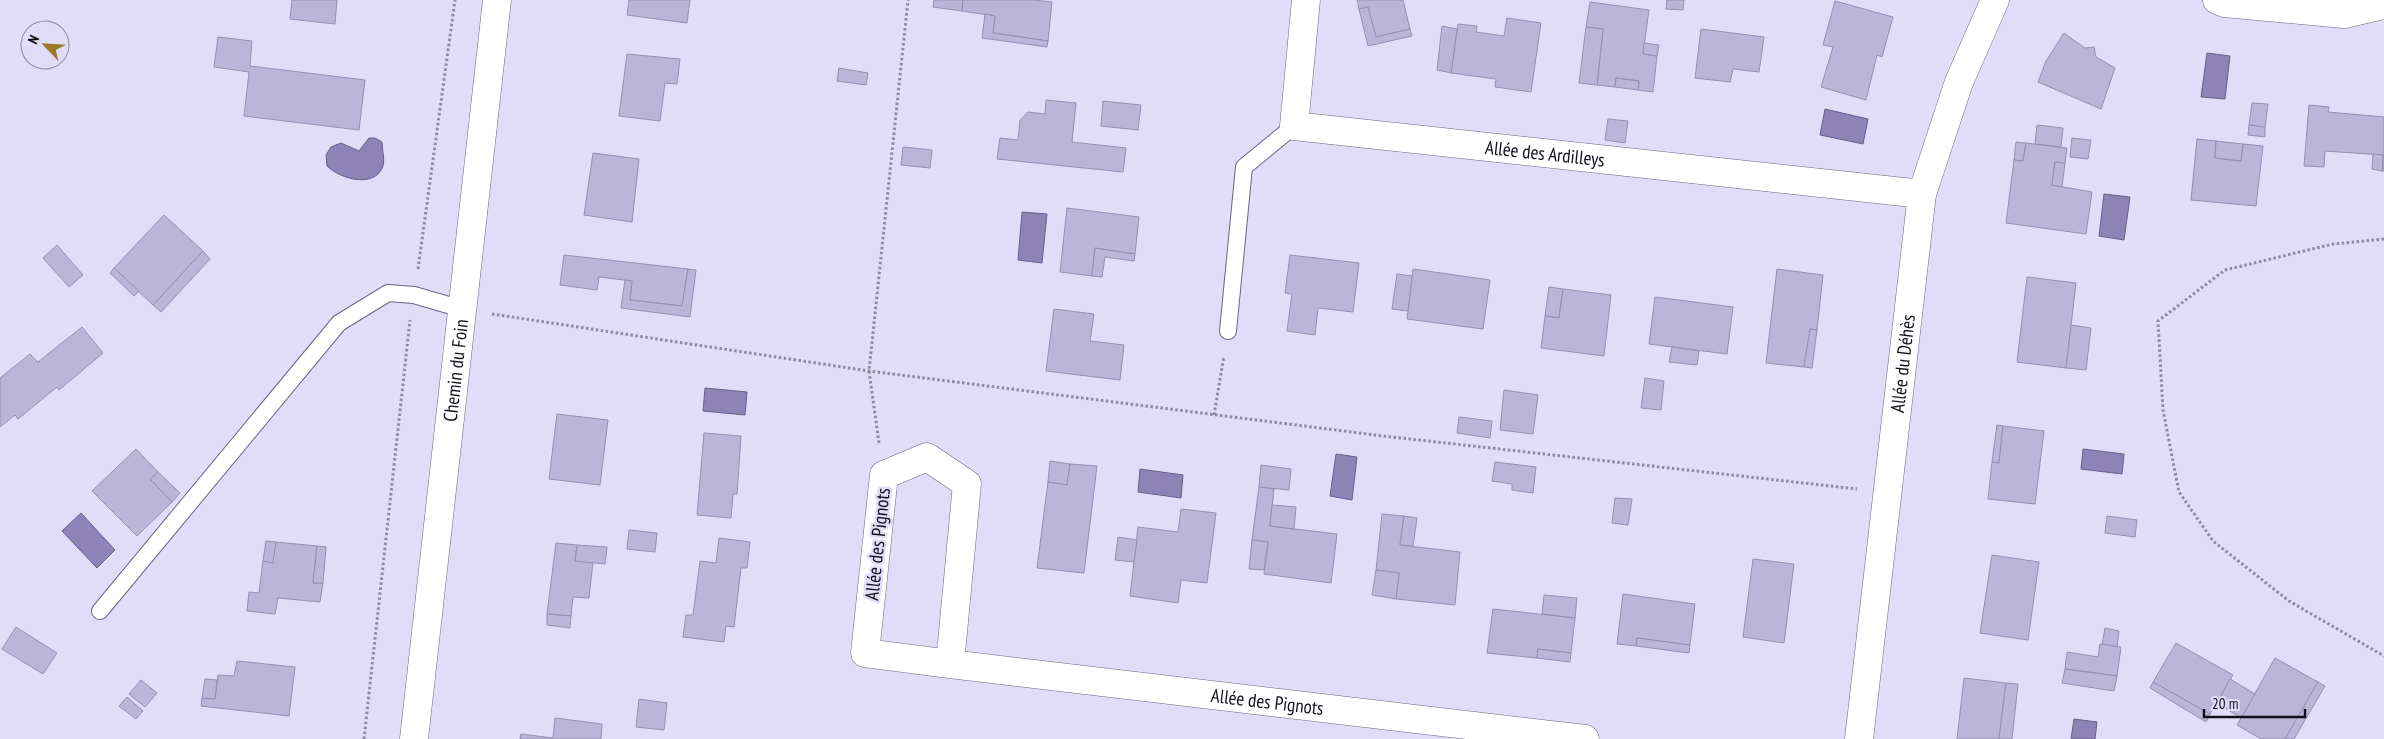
<svg xmlns="http://www.w3.org/2000/svg" width="2384" height="739" viewBox="0 0 2384 739" font-family="'PT Sans Narrow',sans-serif">
<style>
.water{fill:#8d83b6;stroke:#686088}
.building{fill:#bbb5d7;stroke:#958fb0}
.lines{fill:none;stroke-linecap:round;stroke-linejoin:round}
.service-casing{stroke:#6a6483;stroke-width:18}
.minor-casing{stroke:#6a6483;stroke-width:29}
.path{stroke:#8c899e;stroke-width:3;stroke-dasharray:2.5 2.5;stroke-linecap:butt}
.service{stroke:#fff;stroke-width:16}
.minor{stroke:#fff;stroke-width:28}
.labels{text-anchor:middle;dominant-baseline:central;stroke-width:5;stroke-linejoin:round;paint-order:stroke}
.street-label{font-size:19px;fill:#110f1b;stroke:#e1ddf9}
</style>
<rect width="100%" height="100%" fill="#e1ddf9"/>
<g class="water">
<path d="M2207 53 2230 56 2225 99 2201 97Z"/>
<path d="M1825 109 1868 119 1863 144 1820 135Z"/>
<path d="M369 138H375L382 142C382 150 385 158 383 166 375 189 340 179 327 166L326 155 331 147 341 143 359 151Z"/>
<path d="M2104 194 2130 197 2124 240 2099 236Z"/>
<path d="M1022 212 1047 214 1042 263 1018 260Z"/>
<path d="M705 388 747 392 745 415 703 411Z"/>
<path d="M2083 449 2124 454 2122 474 2081 469Z"/>
<path d="M1336 454 1357 457 1352 500 1330 496Z"/>
<path d="M1140 469 1183 475 1181 498 1138 492Z"/>
<path d="M81 513 115 550 97 568 62 531Z"/>
<path d="M2074 719 2097 722 2095 739H2071Z"/>
</g>
<g class="building">
<path d="M292 0H337L335 24 290 19Z"/>
<path d="M629 0H690L687 23 627 15Z"/>
<path d="M934 0H963L962 11 933 7Z"/>
<path d="M963 0H1034L1052 2 1048 41 993 33 995 16 962 11Z"/>
<path d="M1357 0H1403L1410 29 1376 37 1368 7 1359 9Z"/>
<path d="M1667 0H1684L1683 10 1666 9Z"/>
<path d="M1835 1 1893 17 1882 57 1877 55 1866 100 1821 87 1833 47 1823 45Z"/>
<path d="M1590 2 1649 10 1643 54 1657 56 1653 92 1638 90 1639 81 1616 78 1615 87 1597 85 1603 29 1586 27Z"/>
<path d="M1368 7 1376 37 1410 29 1412 36 1368 46 1359 9Z"/>
<path d="M985 14 995 16 993 33 1048 41 1047 47 982 38Z"/>
<path d="M1507 18 1541 23 1531 92 1495 87 1496 79 1451 73 1458 24 1477 26 1476 32 1504 36Z"/>
<path d="M1442 26 1457 29 1451 73 1437 70Z"/>
<path d="M1586 27 1603 29 1597 85 1579 83Z"/>
<path d="M1701 29 1764 37 1759 72 1733 69 1730 82 1695 78Z"/>
<path d="M2064 33 2085 48 2094 47 2096 57 2115 68 2101 109 2038 82 2046 61Z"/>
<path d="M218 37 252 41 250 66 365 80 359 130 244 116 249 72 214 67Z"/>
<path d="M1644 43 1659 45 1657 56 1643 54Z"/>
<path d="M627 54 680 59 677 84 665 83 660 121 619 116Z"/>
<path d="M839 68 868 73 866 85 837 81Z"/>
<path d="M1616 78 1639 81 1638 90 1615 87Z"/>
<path d="M1046 100 1076 103 1072 142 1126 148 1123 172 997 159 1000 138 1018 140 1020 120 1028 112 1045 114Z"/>
<path d="M1103 101 1141 105 1138 130 1101 126Z"/>
<path d="M2252 103 2268 104 2265 127 2249 125Z"/>
<path d="M2309 105 2329 107 2328 112 2384 117V171H2382L2383 155 2325 151 2324 167 2304 166Z"/>
<path d="M1608 119 1628 121 1625 143 1605 140Z"/>
<path d="M2037 125 2063 128 2061 147 2035 144Z"/>
<path d="M2249 125 2265 127V137L2248 135Z"/>
<path d="M2072 138 2091 140 2088 159 2070 157Z"/>
<path d="M2197 139 2216 141 2215 158 2241 161 2243 144 2263 146 2256 206 2191 200Z"/>
<path d="M2216 141 2243 144 2241 161 2215 158Z"/>
<path d="M2016 142 2026 143 2023 161 2014 160Z"/>
<path d="M2026 143 2067 148 2065 163 2055 162 2052 185 2092 192 2086 234 2006 223 2014 160 2023 161Z"/>
<path d="M903 147 932 150 930 168 901 165Z"/>
<path d="M593 153 639 159 632 222 584 215Z"/>
<path d="M2373 154 2383 155 2382 171 2372 169Z"/>
<path d="M2055 162 2065 163 2062 187 2052 185Z"/>
<path d="M1067 208 1139 217 1135 254 1095 248 1092 276 1060 272Z"/>
<path d="M164 215 203 251 153 305 114 268Z"/>
<path d="M57 245 83 275 69 287 43 258Z"/>
<path d="M1095 248 1135 254 1134 261 1105 257 1102 277 1092 276Z"/>
<path d="M203 251 210 259 161 312 153 305Z"/>
<path d="M564 255 688 269 682 306 630 300 632 281 599 277 597 290 560 285Z"/>
<path d="M1290 255 1359 263 1353 312 1318 308 1315 335 1287 331 1292 294 1285 293Z"/>
<path d="M114 268 139 291 134 296 110 273Z"/>
<path d="M688 269 696 270 690 317 621 308 625 280 632 281 630 300 682 306Z"/>
<path d="M1413 269 1490 280 1483 329 1407 319Z"/>
<path d="M1777 269 1823 275 1817 330 1810 329 1804 367 1766 363Z"/>
<path d="M1397 274 1412 276 1408 311 1392 309Z"/>
<path d="M2027 277 2076 283 2066 368 2017 362Z"/>
<path d="M1549 287 1563 289 1559 318 1545 316Z"/>
<path d="M1563 289 1611 295 1604 356 1541 348 1545 316 1559 318Z"/>
<path d="M1655 297 1733 307 1727 354 1649 344Z"/>
<path d="M1054 309 1094 314 1090 341 1124 345 1120 380 1046 371Z"/>
<path d="M2071 325 2091 328 2086 370 2066 368Z"/>
<path d="M82 327 103 353 59 390 57 387 18 419 15 415 0 427V378L30 354 38 362Z"/>
<path d="M1810 329 1817 330 1812 368 1804 367Z"/>
<path d="M1672 347 1699 351 1697 365 1669 362Z"/>
<path d="M1645 378 1664 381 1661 410 1641 408Z"/>
<path d="M1504 390 1538 395 1533 434 1500 430Z"/>
<path d="M557 414 608 420 600 485 549 479Z"/>
<path d="M1459 417 1492 421 1490 438 1457 433Z"/>
<path d="M1997 425 2003 426 1999 463 1992 462Z"/>
<path d="M2003 426 2044 431 2035 504 1988 499 1992 462 1999 463Z"/>
<path d="M704 433 741 436 737 494H733L731 518 697 515Z"/>
<path d="M136 449 158 472 150 479 172 502 137 536 92 491Z"/>
<path d="M1050 461 1070 464 1067 485 1048 482Z"/>
<path d="M1495 462 1536 467 1533 493 1512 490V484L1492 481Z"/>
<path d="M1070 464 1097 466 1084 573 1037 568 1048 482 1067 485Z"/>
<path d="M1261 465 1291 469 1289 490 1259 487Z"/>
<path d="M158 472 180 493 172 502 150 479Z"/>
<path d="M1259 487 1274 489 1270 526 1337 534 1331 583 1264 574 1268 542 1252 540Z"/>
<path d="M1615 498 1632 499 1628 525 1612 523Z"/>
<path d="M1272 505 1296 507 1294 529 1270 526Z"/>
<path d="M1181 509 1216 513 1207 583 1181 580 1178 603 1130 596 1138 527 1178 532Z"/>
<path d="M1382 514 1404 516 1400 545 1460 552 1455 605 1396 599 1399 573 1376 570Z"/>
<path d="M1404 516 1417 518 1413 546 1400 545Z"/>
<path d="M2107 516 2137 520 2135 537 2105 533Z"/>
<path d="M629 530 657 533 655 552 627 549Z"/>
<path d="M1118 537 1137 540 1134 562 1115 560Z"/>
<path d="M719 538 750 542 747 568H741L734 627 726 626 724 642 683 637 686 615H693L700 561 716 563Z"/>
<path d="M1252 540 1268 542 1264 570 1249 569Z"/>
<path d="M266 541 276 542 273 563 263 561Z"/>
<path d="M276 542 317 546 313 583H323L320 602 278 598 275 614 247 611 249 592 259 593 263 561 273 563Z"/>
<path d="M556 543 577 545 575 561 593 562 589 598 573 597 571 616 547 614Z"/>
<path d="M577 545 607 547 605 564 575 561Z"/>
<path d="M317 546 326 547 323 583H313Z"/>
<path d="M1992 555 2039 562 2028 640 1980 633Z"/>
<path d="M1753 559 1794 564 1784 643 1743 637Z"/>
<path d="M1376 570 1399 573 1396 599 1372 595Z"/>
<path d="M1623 594 1695 604 1690 645 1637 638 1636 646 1617 644Z"/>
<path d="M1544 595 1577 598 1575 618 1542 614Z"/>
<path d="M1493 609 1575 618 1571 653 1538 649 1537 658 1487 653Z"/>
<path d="M547 614 571 616 570 628 547 625Z"/>
<path d="M16 627 57 653 43 674 2 649Z"/>
<path d="M2105 628 2119 631 2117 647 2102 644Z"/>
<path d="M1637 638 1690 645 1689 653 1636 646Z"/>
<path d="M2176 643 2233 675 2210 714 2153 682Z"/>
<path d="M2100 644 2121 647 2117 676 2065 669 2067 652 2098 657Z"/>
<path d="M1538 649 1571 653 1570 662 1537 658Z"/>
<path d="M2275 658 2318 682 2285 739H2261L2237 725Z"/>
<path d="M237 661 295 667 289 716 201 706 202 698 215 699 218 675 234 676Z"/>
<path d="M2065 669 2117 676 2114 691 2062 683Z"/>
<path d="M1964 678 2006 683 1999 739H1957Z"/>
<path d="M205 679 217 680 215 699 202 698Z"/>
<path d="M2230 679 2255 694 2241 718 2217 703Z"/>
<path d="M141 680 157 693 145 707 129 694Z"/>
<path d="M2153 682 2210 714 2206 722 2150 688Z"/>
<path d="M2318 682 2325 686 2294 739H2285Z"/>
<path d="M2006 683 2018 684 2012 739H1999Z"/>
<path d="M127 697 143 711 136 719 119 706Z"/>
<path d="M639 699 667 703 664 730 636 727Z"/>
<path d="M555 718 602 724 601 739H520L521 734 553 738Z"/>
</g>
<g class="lines">
<defs>
<g id="service">
<path d="M1228 331 1244 167 1294 126"/>
<path d="M100 611 339 323 388 293 414 295 462 309"/>
</g>
<g id="minor">
<path id="s1" d="M1306 0 1294 126 1922 194"/>
<path d="M2217 0 2224 3 2344 14 2384 5"/>
<path id="s2" d="M950 664 967 484 927 457 884 475 865 653 950 664 1585 739"/>
<path id="s3" d="M414 739 497 0"/>
<path id="s4" d="M1859 739 1922 194 1959 82 1995 0"/>
</g>
</defs>
<use href="#service" class="service-casing"/>
<use href="#minor" class="minor-casing"/>
<g class="path">
<path d="M2384 239 2333 244 2225 270 2158 321 2163 410 2179 492 2213 541 2289 601 2384 656"/>
<path d="M418 269 455 0"/>
<path d="M492 314 869 371 1383 436 1857 489"/>
<path d="M1214 415 1224 356"/>
<path d="M879 443 869 371 908 0"/>
<path d="M364 739 410 320"/>
</g>
<use href="#service" class="service"/>
<use href="#minor" class="minor"/>
</g>
<g class="labels">
<g class="street-label">
<text stroke="none"><textPath href="#s1" startOffset="379">Allée des Ardilleys</textPath></text>
<text stroke="none"><textPath href="#s4" startOffset="378">Allée du Déhès</textPath></text>
<text stroke="none"><textPath href="#s3" startOffset="371">Chemin du Foin</textPath></text>
<text transform="translate(877 544) rotate(-84)">Allée des Pignots</text>
<text stroke="none"><textPath href="#s2" startOffset="860">Allée des Pignots</textPath></text>
</g>
</g>
<g transform="translate(45 45) rotate(295)"><circle r="24" fill="#e1ddf9" stroke="#8e8ba0"/>
<path d="M0-4L9 19L0 12L-9 19Z" fill="#9e7925"/>
<text y="-8" font-size="14" font-weight="bold" text-anchor="middle" fill="#110f1b">N</text>
</g>
<path d="M2204 709v8h101v-8" fill="none" stroke="#110f1b" stroke-width="2.5"/>
<text x="2212" y="709" font-size="15" fill="#110f1b" stroke="#e1ddf9" stroke-width="4" paint-order="stroke">20 m</text>
</svg>
